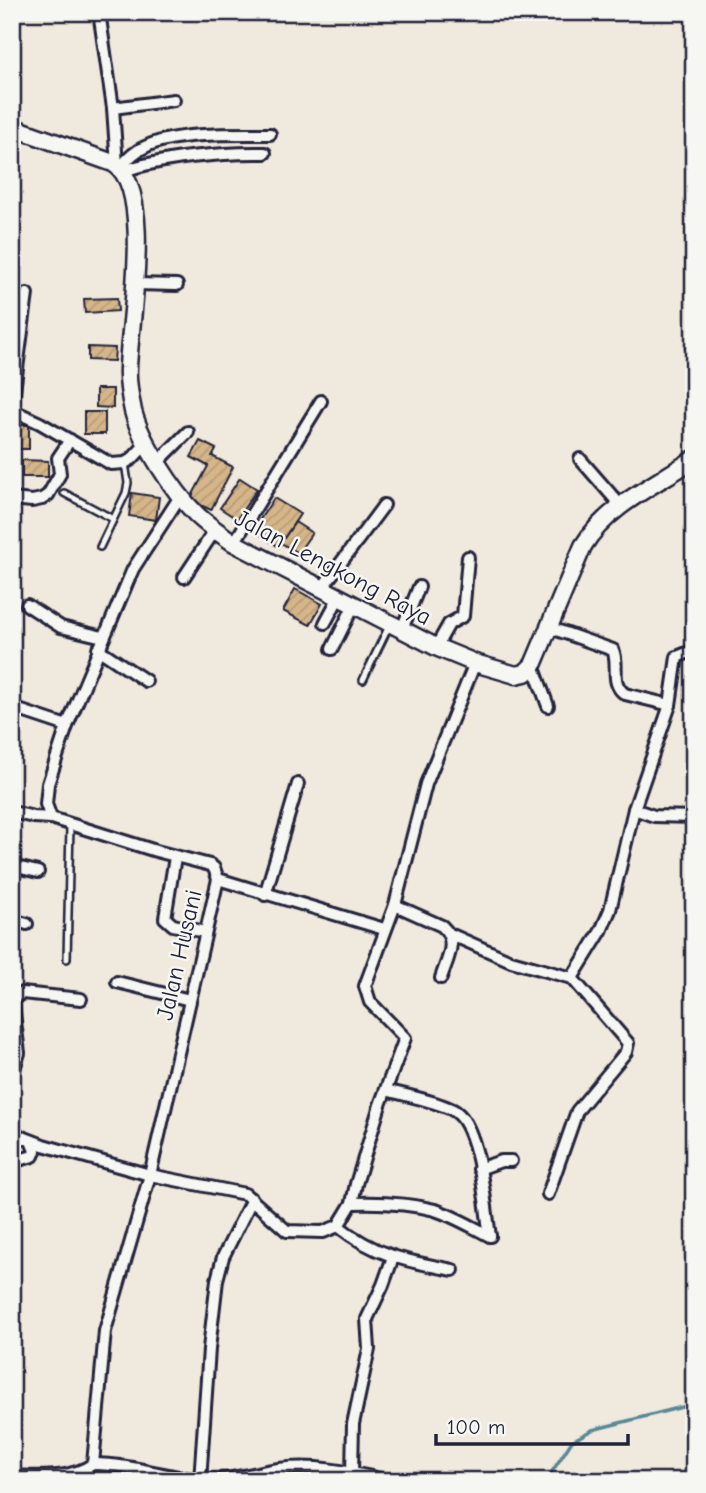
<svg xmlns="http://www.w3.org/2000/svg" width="706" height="1493" viewBox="0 0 706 1493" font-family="'Comic Neue',sans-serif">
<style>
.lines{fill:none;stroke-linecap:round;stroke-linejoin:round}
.stream{stroke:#588997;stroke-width:3.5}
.building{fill:url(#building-hatch);stroke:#22223b;stroke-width:2}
.lane-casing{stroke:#22223b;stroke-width:10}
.street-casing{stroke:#22223b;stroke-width:16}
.secondary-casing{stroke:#22223b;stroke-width:21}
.lane{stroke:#f6f6f2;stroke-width:5}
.street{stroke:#f6f6f2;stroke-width:10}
.secondary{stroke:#f6f6f2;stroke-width:16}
.labels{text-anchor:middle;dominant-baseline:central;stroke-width:5;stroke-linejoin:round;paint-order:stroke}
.street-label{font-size:24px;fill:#22223b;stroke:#f6f6f2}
</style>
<defs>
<pattern id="building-hatch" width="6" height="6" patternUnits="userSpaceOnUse" patternTransform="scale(1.75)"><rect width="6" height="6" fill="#d6b689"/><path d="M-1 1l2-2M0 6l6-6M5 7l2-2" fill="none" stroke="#b79c77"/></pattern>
</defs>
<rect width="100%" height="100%" fill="#f0e9dd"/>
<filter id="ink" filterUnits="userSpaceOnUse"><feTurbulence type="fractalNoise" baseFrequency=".0143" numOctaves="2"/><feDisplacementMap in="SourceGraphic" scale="14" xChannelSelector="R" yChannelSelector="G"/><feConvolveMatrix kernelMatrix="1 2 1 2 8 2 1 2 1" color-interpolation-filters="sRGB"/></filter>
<g filter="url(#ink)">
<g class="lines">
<path class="stream" d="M546 1481 572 1441 592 1430 694 1404"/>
</g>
<g class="building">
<path d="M117 298 118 311 85 313 84 299Z"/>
<path d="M693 341 694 342V359L685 348Z"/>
<path d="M88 347 115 348 114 361 88 360Z"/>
<path d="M96 389H113V408L96 407Z"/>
<rect x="84" y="412" width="21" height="22"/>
<path d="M12 425H29V449H12V457Z"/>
<path d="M200 441 216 449 212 456 233 467 211 510 190 500 208 466 191 457Z"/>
<path d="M22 460 48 461V477H22Z"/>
<path d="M240 478 257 489 237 519 220 508Z"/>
<path d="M132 493 159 497 156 520 129 516Z"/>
<path d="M274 498 300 514 279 547 253 530Z"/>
<path d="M295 522 312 533 298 553 281 543Z"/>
<path d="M295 589 322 604 310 625 283 611Z"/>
</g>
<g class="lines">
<defs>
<g id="lane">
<path d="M64 493 113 519"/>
<path d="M100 547 126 493 128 483 125 463"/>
<path d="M363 680 389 626"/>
<path d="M67 959 70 826"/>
</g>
<g id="street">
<path d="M99 12 113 108 117 165"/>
<path d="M113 108 174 100"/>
<path d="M120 168C127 159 135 151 145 147 174 132 237 134 270 134"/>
<path d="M123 171C162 158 223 152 265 153"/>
<path d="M135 284 177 285"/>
<path d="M12 406 27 294"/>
<path d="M12 410 40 423 111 464 125 463 132 459 145 445"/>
<path d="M580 459 621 506"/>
<path d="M158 462 188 432"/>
<path d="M12 499 32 501 42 499 48 495 60 474 58 458 70 440"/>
<path d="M234 543 321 401"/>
<path d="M184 577 215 530"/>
<path d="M322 588 384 505"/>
<path d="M27 605 61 627 103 637"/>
<path d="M325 623 339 597"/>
<path d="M548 627 613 650C620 665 609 683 625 694L670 705"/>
<path d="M402 629 419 587"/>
<path d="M436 647 449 624 463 616 468 557"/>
<path d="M98 649 146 681"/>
<path d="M332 649 354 605"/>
<path d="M533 665 548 706"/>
<path d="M22 711 67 726"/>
<path d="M634 809 654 816 694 817"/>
<path d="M12 812 34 817 51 818"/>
<path d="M175 857 165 918 173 925 205 932"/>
<path d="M12 866 38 872"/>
<path d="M218 879 384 929"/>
<path d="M265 895 298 784"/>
<path d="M395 905 442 926C459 941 447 959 441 978"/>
<path d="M12 920 27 924"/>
<path d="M450 934 511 961 572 978 628 1043 626 1052 577 1111 548 1194"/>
<path d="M572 978 601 931 610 910 634 809 670 705 677 657 694 650"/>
<path d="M117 982 190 1000"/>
<path d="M12 1076 19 1053 13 1005 15 997 22 993 81 999"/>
<path d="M386 1090C407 1096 433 1100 453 1110 480 1123 485 1207 490 1236"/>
<path d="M12 1133 43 1145 150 1175 245 1194 287 1231 323 1232 338 1226 352 1203 356 1184 380 1105 405 1038 370 1002 365 986 395 905 426 784 475 663"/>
<path d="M12 1162 33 1156 35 1151 31 1141"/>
<path d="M479 1169 501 1161H511"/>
<path d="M352 1203C380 1202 407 1203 435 1210 454 1216 472 1227 490 1236"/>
<path d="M338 1226C376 1256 406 1261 453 1270"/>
<path d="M93 1464C129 1464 163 1476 199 1480 226 1482 252 1473 279 1469 316 1464 354 1473 390 1481"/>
<path d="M352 1473 353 1424 369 1349 367 1319 383 1285 393 1257"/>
<path d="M12 1476C38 1477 71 1480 93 1464L105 1331 150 1175 218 879 214 868 210 865 156 851 51 818 46 804 48 784 67 726 133 569 181 495"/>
<path d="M200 1481 209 1349 217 1280 223 1257 252 1199"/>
</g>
<path id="secondary" d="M12 127 113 163C155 187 129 326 128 368 127 382 130 397 133 411 141 442 173 491 196 514 207 525 221 534 234 543L436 647 475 663 516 675 525 673 533 665 583 546C607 506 655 485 694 459"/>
</defs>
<use href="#lane" class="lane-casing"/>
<use href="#street" class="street-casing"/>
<use href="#secondary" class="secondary-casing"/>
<use href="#lane" class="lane"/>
<use href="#street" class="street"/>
<use href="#secondary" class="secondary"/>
</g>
</g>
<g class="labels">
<g class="street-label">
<text transform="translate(333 567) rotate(28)">Jalan Lengkong Raya</text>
<text transform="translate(179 955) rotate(-77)">Jalan Husani</text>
</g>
</g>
<rect width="706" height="1493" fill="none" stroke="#f6f6f2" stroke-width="42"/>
<rect x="21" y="21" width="664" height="1451" fill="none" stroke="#22223b" stroke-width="2.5" filter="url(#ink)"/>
<path d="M436 1434v10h192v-10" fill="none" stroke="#22223b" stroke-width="3.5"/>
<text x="447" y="1434" font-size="21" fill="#22223b" stroke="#f6f6f2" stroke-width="5" paint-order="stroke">100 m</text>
</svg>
